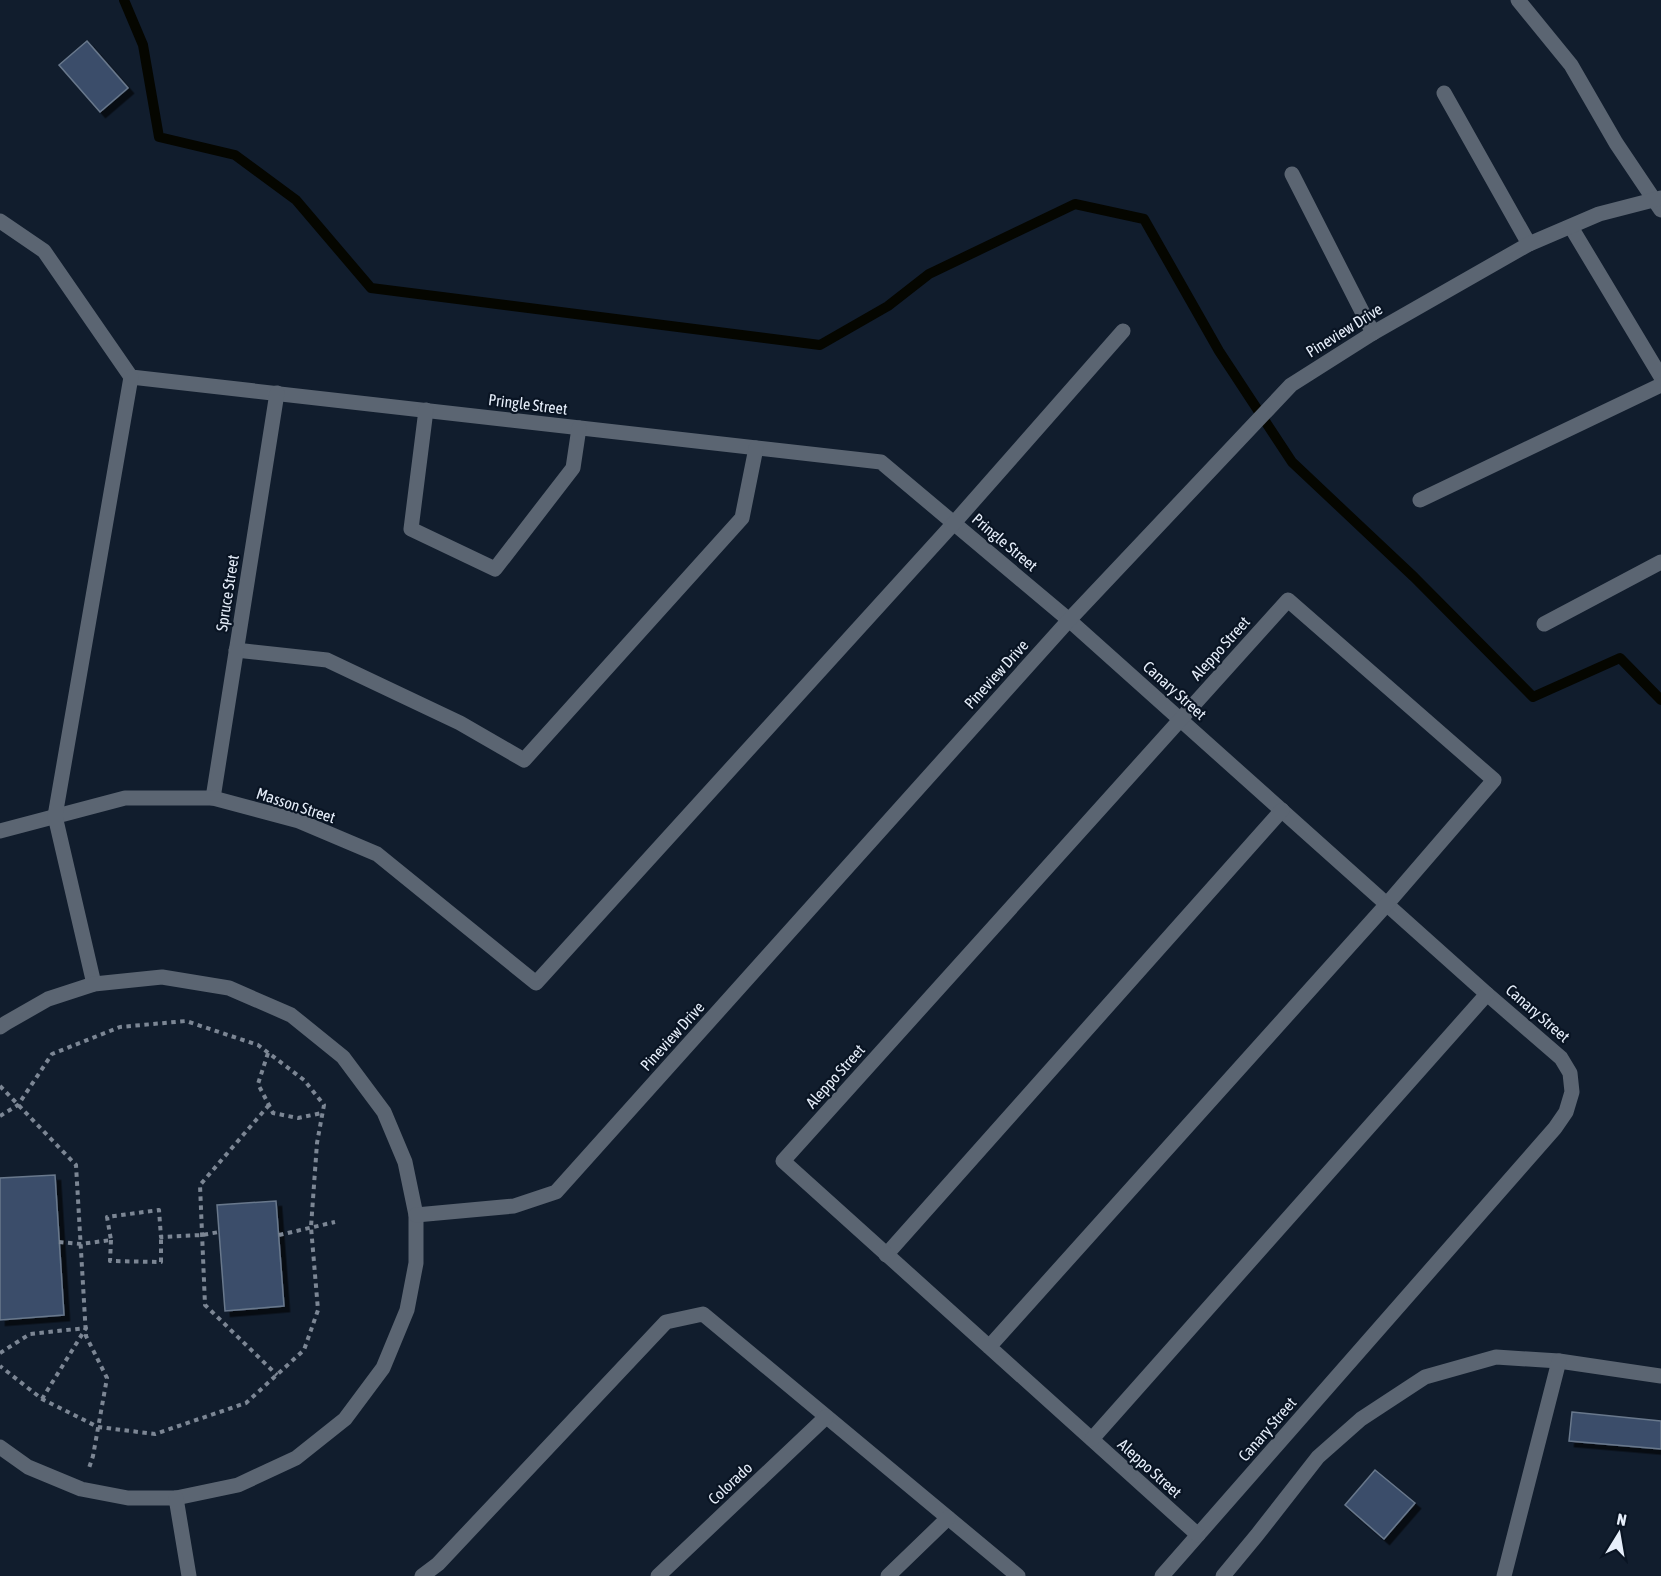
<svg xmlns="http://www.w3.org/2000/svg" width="1661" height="1576" viewBox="0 0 1661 1576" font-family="'Asap Condensed',sans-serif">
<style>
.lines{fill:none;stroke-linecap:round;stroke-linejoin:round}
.stream{stroke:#050600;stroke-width:10}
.building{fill:#3a4e6a;stroke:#69788c;stroke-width:1.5;filter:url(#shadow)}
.path{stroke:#7c8694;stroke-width:4;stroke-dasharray:4.5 4.5;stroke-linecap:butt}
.minor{stroke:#5b6572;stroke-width:15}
.labels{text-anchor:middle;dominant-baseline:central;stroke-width:4.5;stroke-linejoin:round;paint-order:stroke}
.street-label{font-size:16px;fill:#e6eefa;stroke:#091423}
</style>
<defs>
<filter id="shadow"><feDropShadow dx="5.5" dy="5.5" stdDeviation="0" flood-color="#0009"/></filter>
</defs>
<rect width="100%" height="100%" fill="#111d2d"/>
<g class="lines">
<path class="stream" d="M124 0 143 45 159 137 235 155 296 200 371 288 820 345 888 306 929 274 1075 204 1144 219 1219 351 1292 462 1414 577 1533 697 1620 658 1661 700"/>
</g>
<g class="building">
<path d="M87 41 128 88 100 112 59 65Z"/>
<path d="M55 1175 64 1315 0 1320V1178Z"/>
<path d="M276 1201 284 1306 225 1311 217 1205Z"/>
<path d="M1572 1412 1661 1421V1449L1569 1441Z"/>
<path d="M1375 1470 1415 1503 1384 1539 1345 1505Z"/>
</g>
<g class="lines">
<g class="path">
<path d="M268 1053 258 1084 273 1113 298 1118 322 1113"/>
<path d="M0 1086 76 1165 86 1336 107 1378 93 1456 89 1468"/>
<path d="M269 1105 200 1185 205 1305 277 1375"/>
<path d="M0 1116 18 1105 52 1054 120 1027 186 1021 258 1045 304 1080 324 1105 317 1143 311 1227 318 1310 304 1350 246 1403 155 1434 98 1427 42 1399 0 1366"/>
<path d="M279 1235 335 1222"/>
<path d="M111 1240 110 1261 161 1262V1237"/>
<path d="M59 1242 81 1244 111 1240 107 1217 159 1210 161 1237 202 1235 219 1232"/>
<path d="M0 1353 30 1334 86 1328 42 1399"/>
</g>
<g class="minor">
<path d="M1518 0 1571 65 1616 143 1661 210"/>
<path d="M1444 93 1529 244"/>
<path d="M1292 174 1373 333"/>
<path d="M0 221 44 251 131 377 881 462 1069 620 1487 994 1561 1058 1570 1073 1572 1092 1566 1112 1555 1128 1162 1576"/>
<path d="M1571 227 1661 377"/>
<path d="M426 410 411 529 495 569 573 468 579 428"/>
<path d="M1420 500 1661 385"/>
<path d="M1544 624 1661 562"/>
<path d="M236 650 327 660 460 723 524 760 742 518 756 448"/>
<path d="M213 798 277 393"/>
<path d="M0 831 125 798H213L299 821 377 854 536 983 954 523 1123 331"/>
<path d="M94 984 55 816 131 377"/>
<path d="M0 1027 6 1023 48 999 94 984 162 977 229 988 291 1015 343 1057 384 1112 405 1162 416 1215V1263L407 1310 383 1368 345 1419 296 1458 238 1485 176 1498H128L81 1489 28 1467 0 1447"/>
<path d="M416 1215 514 1206 556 1192 1069 620 1291 385 1373 333 1529 244 1599 214 1661 198"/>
<path d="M886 1255 1282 810"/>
<path d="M989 1347 1387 904 1494 780 1288 600 783 1161 1198 1535"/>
<path d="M1092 1439 1487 994"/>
<path d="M176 1498 189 1576"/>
<path d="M422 1576 438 1564 666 1322 703 1314 1018 1576"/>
<path d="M658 1576 826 1417"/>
<path d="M888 1576 948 1518"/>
<path d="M1223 1576 1257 1535 1318 1457 1361 1419 1425 1377 1496 1357 1559 1361 1661 1376"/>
<path d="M1504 1576 1559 1361"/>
</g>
</g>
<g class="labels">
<g class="street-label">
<text transform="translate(1344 330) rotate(-32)">Pineview Drive</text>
<text transform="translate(528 404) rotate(7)">Pringle Street</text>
<text transform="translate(1005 542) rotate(40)">Pringle Street</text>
<text transform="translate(227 593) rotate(-81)">Spruce Street</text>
<text transform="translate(1220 648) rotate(-48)">Aleppo Street</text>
<text transform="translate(996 674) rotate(-48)">Pineview Drive</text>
<text transform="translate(1175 690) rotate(42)">Canary Street</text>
<text transform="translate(296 805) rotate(18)">Masson Street</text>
<text transform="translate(1538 1013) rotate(41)">Canary Street</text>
<text transform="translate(672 1036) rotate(-48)">Pineview Drive</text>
<text transform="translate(835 1076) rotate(-48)">Aleppo Street</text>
<text transform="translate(1267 1429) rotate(-49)">Canary Street</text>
<text transform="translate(1150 1468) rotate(42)">Aleppo Street</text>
<text transform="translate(730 1483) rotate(-43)">Colorado</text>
</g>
</g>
<g transform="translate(1619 1534) rotate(11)" stroke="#091423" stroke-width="4.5" paint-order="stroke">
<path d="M0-4.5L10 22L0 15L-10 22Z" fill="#e6eefa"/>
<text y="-9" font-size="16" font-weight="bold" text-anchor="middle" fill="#e6eefa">N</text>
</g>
</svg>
